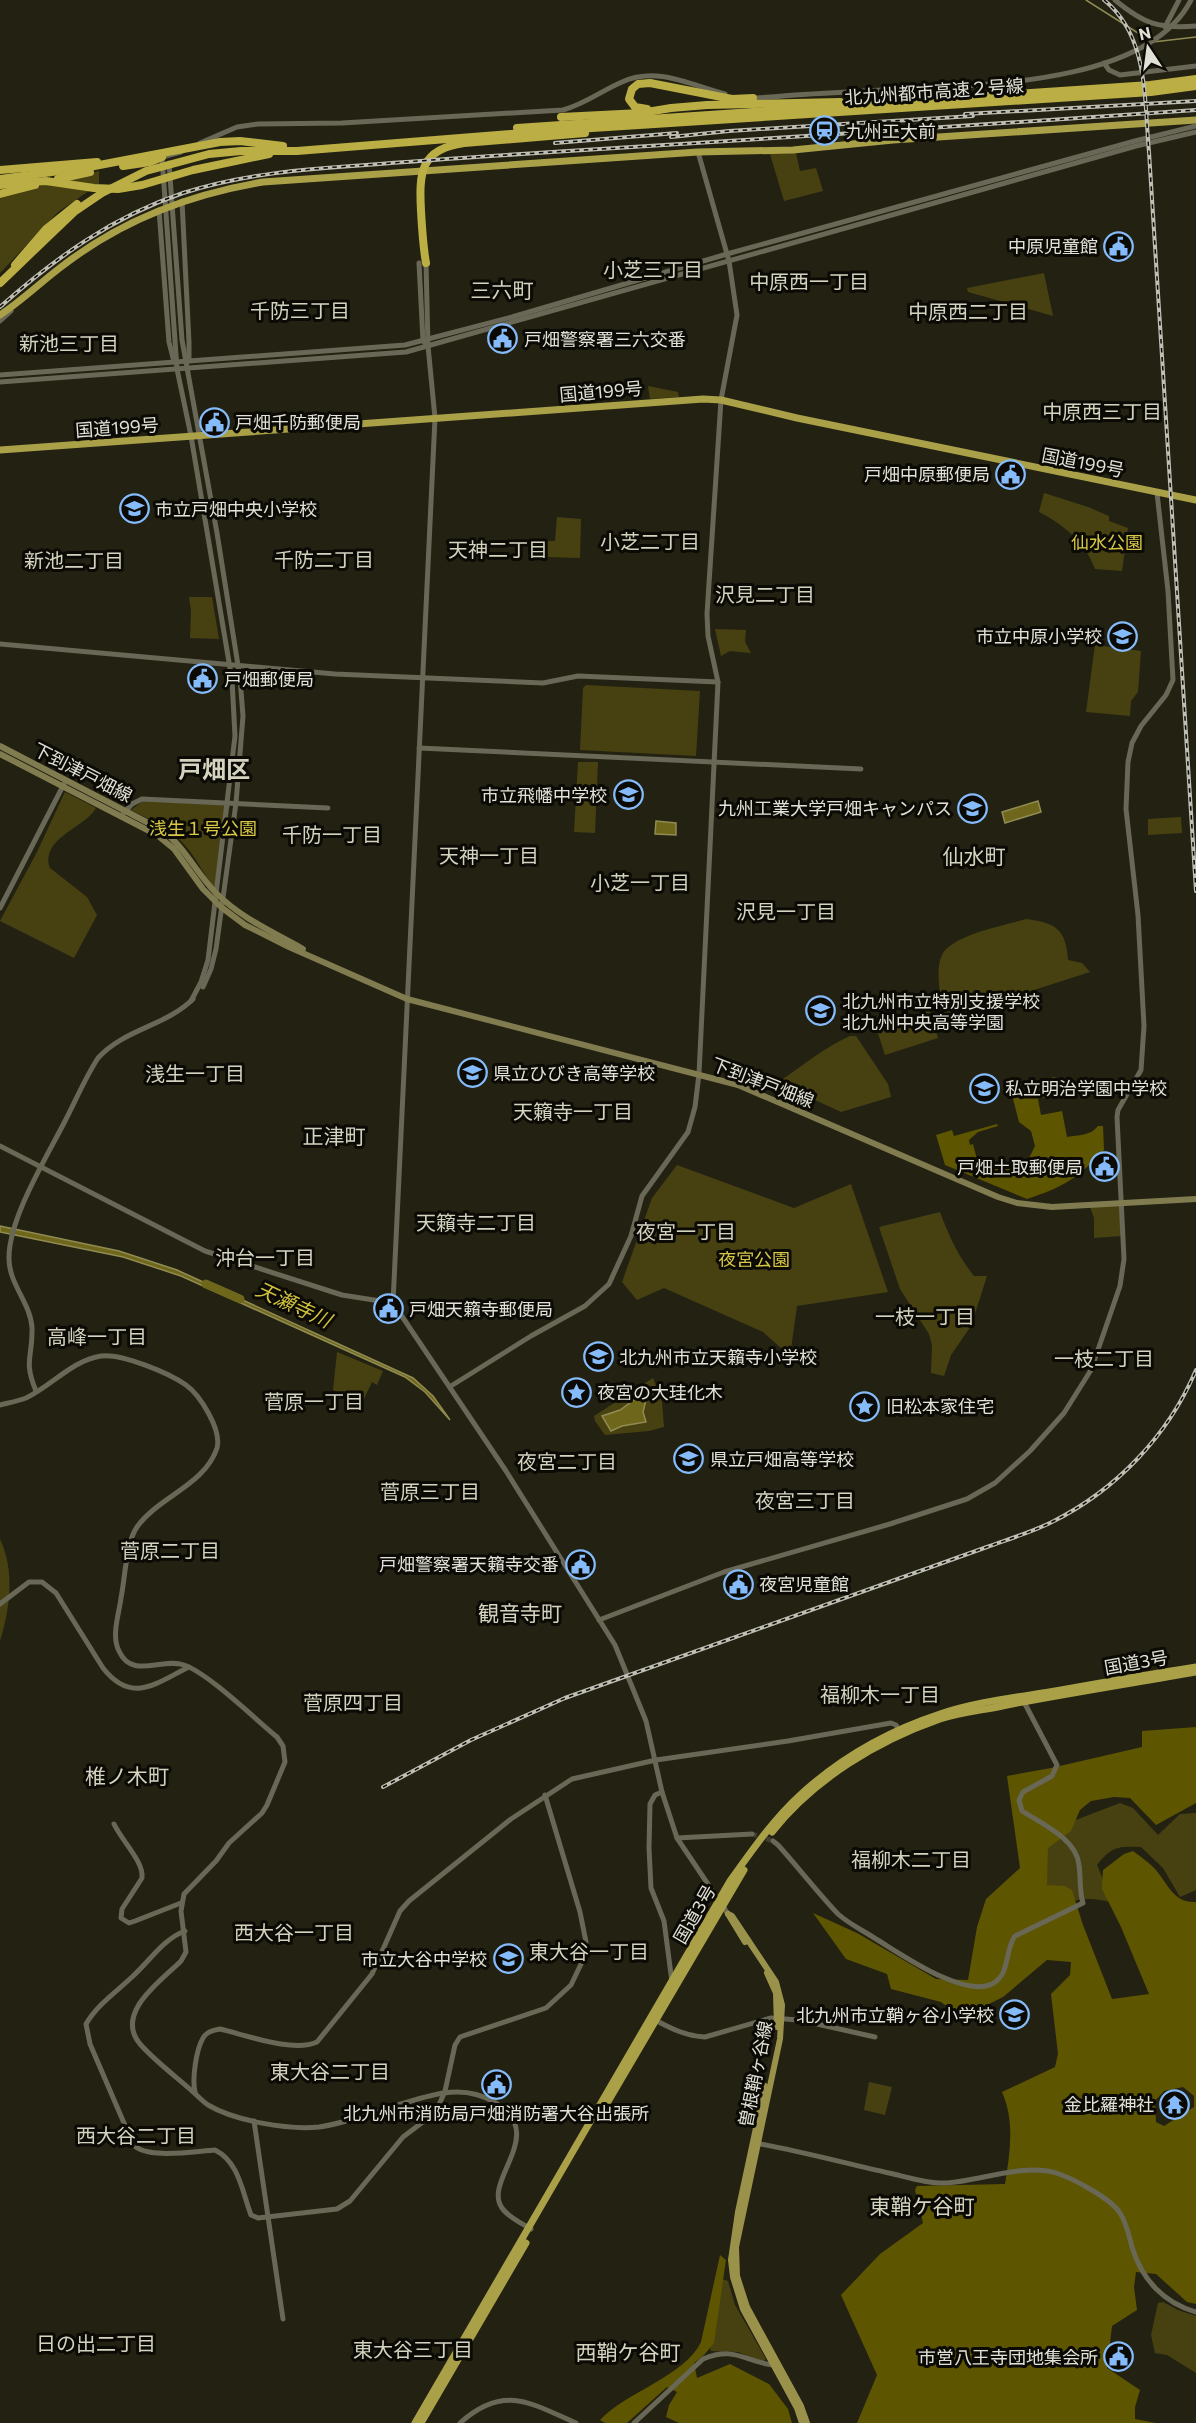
<svg xmlns="http://www.w3.org/2000/svg" width="1196" height="2423" viewBox="0 0 1196 2423" font-family="Commissioner,'Noto Sans JP',sans-serif">
<style>
.green{fill:#474112}
.forest{fill:#5e5500;fill-rule:evenodd}
.water{fill:#6e661a;stroke:#908b53;stroke-width:1.5}
.lines{fill:none;stroke-linecap:round;stroke-linejoin:round}
.stream{stroke:#908b53;stroke-width:1.5}
.river{stroke:#6e661a;stroke-width:9}
.tertiary-tunnel{stroke:#403e30;stroke-width:5;stroke-dasharray:5 2.5;stroke-linecap:butt}
.tertiary{stroke:#696755;stroke-width:5}
.secondary{stroke:#817c50;stroke-width:6}
.primary{stroke:#9a924b;stroke-width:6}
.trunk{stroke:#aaa048;stroke-width:7}
.motorway{stroke:#baae44;stroke-width:8}
.rail-casing{stroke:#bebeb3;stroke-width:4}
.rail{stroke:#0b0a05;stroke-width:1.5;stroke-dasharray:4.5;stroke-linecap:butt}
.labels{text-anchor:middle;dominant-baseline:central;stroke-width:6;stroke-linejoin:round;paint-order:stroke}
.street-label{font-size:18px;fill:#e1e1d7;stroke:#0b0a05}
.poi-label{font-size:18px;fill:#e1e1d7;stroke:#0b0a05;text-anchor:start}
.park-label{font-size:18px;fill:#d7c846;stroke:#0b0a05}
.neighbourhood-label{font-size:20px;fill:#d4d3bf;stroke:#0b0a05}
.water-label{font-size:20px;font-style:italic;fill:#d0c13e;stroke:#0b0a05}
.quarter-label{font-size:21px;fill:#d4d3bf;stroke:#0b0a05}
.district-label{font-size:24px;font-weight:bold;fill:#d4d3bf;stroke:#0b0a05}
</style>
<rect width="100%" height="100%" fill="#232112"/>
<g class="green">
<path d="M796 153 800 171 816 168 823 191 784 201 770 154Z"/>
<path d="M99 171V184L58 212 0 273V197Z"/>
<path d="M1044 273 1053 316 968 292 967 288Z"/>
<path d="M648 386 678 392 679 397 650 399Z"/>
<path d="M1044 493 1088 507 1109 516V521L1128 528 1122 571 1095 569C1085 542 1064 525 1039 512Z"/>
<path d="M557 517 581 519 580 558 547 557V541H555Z"/>
<path d="M189 597H212L219 639 190 638 191 611Z"/>
<path d="M715 629 746 630 745 642 751 653 730 651 721 656Z"/>
<path d="M1095 645 1141 651 1138 692 1131 701 1130 716 1086 712Z"/>
<path d="M586 685 700 691 696 756 580 750 583 688Z"/>
<path d="M578 762H598L595 833 574 832Z"/>
<path d="M65 792 96 808C85 828 40 838 50 868L87 897 97 915 74 958 0 921 37 852Z"/>
<path d="M143 801 230 805 217 890C205 878 199 862 188 849 174 830 151 820 131 810Z"/>
<path d="M1181 817 1182 833 1148 835V819Z"/>
<path d="M1026 919C1056 923 1066 929 1068 960L1082 963 1090 972 944 1019C942 1001 934 972 942 955 951 935 1006 925 1026 919Z"/>
<path d="M929 1010 938 1038 885 1055 876 1027Z"/>
<path d="M850 1036H856L888 1084 891 1097 841 1112 783 1085V1079C805 1064 825 1047 850 1036Z"/>
<path d="M677 1165 794 1208 851 1184 888 1292 797 1306 790 1356 763 1332 664 1288 637 1300 622 1282 652 1198Z"/>
<path d="M1120 1205 1122 1236 1094 1238V1218L1090 1207Z"/>
<path d="M940 1212C949 1236 958 1256 974 1276H987L971 1326 951 1355 944 1376 931 1373 932 1345 929 1334 900 1289 879 1227Z"/>
<path d="M337 1352 383 1371 377 1385 372 1382 362 1403 333 1390Z"/>
<path d="M653 1378 662 1402 664 1427 649 1431 605 1435 595 1421 594 1416Z"/>
<path d="M0 1539C15 1571 10 1608 0 1641Z"/>
<path d="M1120 1803 1133 1808 1158 1835 1180 1814 1196 1813V1890L1180 1897 1163 1868 1141 1847C1118 1846 1112 1846 1097 1865L1113 1903C1091 1896 1074 1899 1054 1907L1038 1875 1045 1836 1073 1821Z"/>
<path d="M869 2082 892 2087 885 2115 864 2110Z"/>
<path d="M722 2279 728 2281 735 2305 766 2359 763 2362 738 2352 711 2351 708 2343Z"/>
<path d="M1163 2302 1178 2310 1196 2316V2373L1167 2355 1155 2353 1151 2335 1158 2303Z"/>
</g>
<g class="forest">
<path d="M1055 1077 1059 1094 1038 1099 1041 1115 1062 1111 1067 1137C1079 1135 1090 1136 1098 1126H1103L1104 1150C1078 1178 1064 1187 1027 1199L945 1165 936 1135 952 1130 954 1136 997 1124 998 1126 978 1132 969 1140 970 1145 973 1144 980 1171 1028 1160 1035 1146 1031 1131 1019 1122 1012 1095 1042 1088 1041 1080Z"/>
<path d="M1196 1727V1803L1156 1825 1130 1798 1114 1797 1091 1801 1080 1810 1071 1831 1048 1848 1047 1885 1065 1886 1072 1890 1083 1925 1112 1999 1149 1994 1121 1927 1102 1889 1103 1870 1124 1854 1133 1851C1141 1857 1150 1863 1156 1870 1169 1886 1174 1903 1196 1902V2304L1187 2302 1156 2274 1136 2272 1134 2287 1137 2310 1112 2326 1107 2368 1140 2390 1135 2407V2419L1156 2423H857L877 2375 841 2295 880 2254 923 2223 915 2190 917 2186 1005 2184C1010 2153 1015 2121 1002 2092L1055 2067 1058 2054 1051 1994 1070 1975 1071 1962 1047 1960 1003 1997 989 2004 958 2015 941 2002 891 1989 887 1974 846 1959 813 1913 857 1933 936 1979 968 1980 977 1927 986 1899 1020 1868 1007 1776 1051 1768 1142 1747V1731ZM1183 2087 1194 2096V2107L1164 2126 1156 2122 1155 2101 1164 2091Z"/>
<path d="M720 2255 726 2260 714 2343 704 2355 694 2363 697 2378 730 2364 769 2384 788 2409 792 2423H679L666 2417 669 2405 677 2392 667 2387 627 2423H605L600 2420C626 2392 685 2376 701 2342Z"/>
</g>
<g class="water">
<path d="M1038 801 1041 812 1005 823 1002 812Z"/>
<path d="M656 821 676 823V835L655 834Z"/>
<path d="M0 1226 119 1251 177 1270 413 1378 433 1396 450 1420 425 1392 405 1377 181 1276 123 1257 0 1232Z"/>
<path d="M641 1395 646 1400 643 1412 646 1422 622 1426 611 1431 602 1416 620 1410Z"/>
</g>
<g class="lines">
<g class="stream">
<path d="M1086 0 1149 40"/>
<path d="M1153 42 1196 37"/>
</g>
<path class="river" d="M206 1284 240 1299"/>
<path class="tertiary-tunnel" d="M752 1834 773 1841"/>
<g class="tertiary">
<path d="M1115 0C1144 24 1159 29 1196 26"/>
<path d="M1165 27 1179 0"/>
<path d="M1104 63 1109 70 1120 75 1196 66"/>
<path d="M749 98C765 98 780 96 795 95 824 93 853 92 882 90 968 85 1146 88 1191 0"/>
<path d="M200 143 237 127 258 124 342 123 563 110C585 104 601 91 622 82 658 66 690 85 725 94"/>
<path d="M181 152 162 157 177 369 191 436 232 680 235 736 208 960 201 982 191 1001"/>
<path d="M169 163 182 340 217 533 240 678 243 716 236 803 216 949 211 969 203 987"/>
<path d="M182 201 189 342V361"/>
<path d="M159 210 169 342 174 362"/>
<path d="M419 263 423 341 425 343"/>
<path d="M426 263 428 346 435 418 393 1303 506 1471 615 1645 646 1721 662 1792 677 1838 728 1914"/>
<path d="M0 321 11 311"/>
<path d="M0 375 405 345 512 317 727 254 1135 141 1196 126"/>
<path d="M0 382 406 352 1136 146 1196 132"/>
<path d="M0 644 335 674 543 683 578 676 718 682"/>
<path d="M419 748 861 769"/>
<path d="M123 814 132 804 142 799 328 808"/>
<path d="M0 908 64 784"/>
<path d="M0 1146 205 1251 342 1295 393 1303"/>
<path d="M451 1386 531 1336 585 1306 609 1284 631 1236 642 1196 688 1132 695 1107 699 1074 718 682 708 636 707 614 721 400 737 315 729 261 698 152"/>
<path d="M36 1391C23 1360 33 1357 32 1328 31 1304 9 1284 9 1259 8 1220 46 1158 64 1123 75 1102 85 1078 98 1058 124 1029 166 1026 193 999"/>
<path d="M0 1405C8 1403 18 1401 26 1398 51 1386 73 1360 101 1356 121 1353 169 1373 186 1385 200 1395 222 1430 217 1448 205 1485 158 1497 137 1527 126 1542 125 1579 121 1598 119 1614 111 1636 119 1651 132 1680 162 1657 184 1665 208 1673 255 1719 277 1737L283 1746 285 1762 267 1805 262 1813 229 1843 216 1861 184 1894 181 1911 186 1952 181 1961C161 1981 114 2013 140 2044 155 2061 174 2075 191 2090 197 2095 202 2101 208 2105 235 2121 288 2130 319 2127 346 2123 372 2113 398 2105 431 2095 462 2083 494 2102 550 2133 482 2180 502 2208 508 2217 521 2223 531 2229"/>
<path d="M0 1604 29 1582H42L56 1593 103 1668C132 1705 156 1683 189 1667"/>
<path d="M599 1620 724 1572 890 1524 967 1499 995 1483 1030 1451 1064 1413 1091 1370 1120 1286 1124 1259 1117 1117 1118 1110 1141 1070 1144 1026 1138 915 1126 809 1128 762 1132 743 1141 726 1166 695 1173 680 1168 591 1157 493"/>
<path d="M662 1792 655 1795 650 1804 649 1848 651 1888 664 1921 672 1982"/>
<path d="M114 1824C122 1841 144 1862 142 1878L122 1909 121 1918 129 1923 135 1921 181 1903"/>
<path d="M677 1838 752 1834"/>
<path d="M773 1841 778 1845C798 1867 817 1892 838 1914 849 1924 864 1931 876 1939 901 1954 963 1998 992 1984 1011 1974 1004 1951 1015 1936L1083 1903C1079 1889 1081 1879 1079 1865 1077 1839 1042 1824 1022 1811L1019 1800 1023 1792 1052 1776 1057 1765 1024 1702"/>
<path d="M185 1931C163 1939 149 1962 132 1977 116 1992 97 2005 86 2024L90 2044 133 2144C145 2160 196 2151 215 2150 239 2162 242 2191 251 2215L258 2218 337 2209 350 2201 403 2137 436 2112 445 2091 455 2045 460 2037 546 2008 571 1985 582 1962 586 1942 580 1912 545 1795"/>
<path d="M655 2020C672 2029 686 2036 705 2037L771 2018 799 2020 875 2037"/>
<path d="M195 2092C192 2079 196 2050 203 2038 206 2032 214 2030 220 2029 246 2035 293 2053 317 2042L372 1974 400 1911 409 1901 511 1819 572 1779 656 1760 788 1741 891 1723 896 1725 900 1732"/>
<path d="M254 2121 283 2319"/>
<path d="M755 2143C800 2151 844 2163 889 2173 907 2177 928 2184 947 2183 980 2181 1027 2162 1059 2174 1076 2180 1111 2199 1120 2213 1127 2224 1129 2236 1132 2247 1142 2280 1164 2303 1196 2312"/>
<path d="M460 2423C504 2384 530 2403 576 2423"/>
<path d="M634 2423 703 2359C735 2346 743 2361 773 2365"/>
</g>
<g class="secondary">
<path d="M0 746 162 830C185 847 196 873 216 893 241 918 273 932 303 949"/>
<path d="M0 754 157 835 174 849 203 889 221 907 245 925 289 947 407 999 738 1085 998 1197 1017 1203 1052 1207 1196 1199"/>
</g>
<g class="primary">
<path d="M728 1914 732 1916 776 1982 782 2005 780 2039 736 2247 737 2276 747 2307 801 2406 807 2423"/>
<path d="M728 1914 745 1942"/>
<path d="M767 1973 776 1993 777 2027"/>
<path d="M765 2086 738 2212 731 2260 733 2277 743 2309 797 2408 802 2423"/>
</g>
<g class="trunk">
<path d="M0 315C23 300 43 280 65 264 124 219 191 194 263 182L698 152 793 150 893 140 1196 120"/>
<path d="M0 450 703 399 721 400 797 418 1196 500"/>
<path d="M772 1832C814 1779 877 1741 940 1719 961 1712 985 1710 1007 1705 1070 1693 1133 1683 1196 1672"/>
<path d="M599 2117 744 1870"/>
<path d="M415 2423 730 1881C751 1852 772 1821 799 1796 839 1759 888 1731 940 1714 978 1701 1021 1697 1061 1690 1106 1682 1151 1674 1196 1667"/>
<path d="M421 2423 526 2243"/>
</g>
<g class="motorway">
<path d="M647 109 635 107 629 99 632 89 638 84 650 83 732 99 753 98"/>
<path d="M561 117 641 113 671 108 707 105 840 102"/>
<path d="M517 128 1150 85 1196 79"/>
<path d="M123 166 150 162 162 157"/>
<path d="M0 170 97 162"/>
<path d="M0 179 89 167 220 142 240 141 283 146"/>
<path d="M58 179 90 172"/>
<path d="M0 185 46 181 94 188 118 189 142 185 193 170 269 154"/>
<path d="M0 194 35 185"/>
<path d="M426 263C423 246 422 229 421 211 419 173 420 149 464 143L585 133"/>
<path d="M15 265 46 229 77 204"/>
<path d="M0 283 74 212 102 193 146 171 209 154 241 151H297L561 130 1151 92 1196 86"/>
</g>
<defs>
<g id="rail">
<path d="M1104 0C1149 36 1144 100 1149 152L1196 891"/>
<path d="M965 114 1196 101"/>
<path d="M671 137 729 131 973 116"/>
<path d="M555 143 677 133"/>
<path d="M0 307C55 258 112 217 183 193 243 174 304 169 366 165 428 160 490 156 552 152 767 139 981 125 1196 110"/>
<path d="M383 1787 471 1740 565 1698 987 1547C1009 1539 1032 1532 1052 1522 1116 1490 1168 1436 1196 1370"/>
</g>
</defs>
<use href="#rail" class="rail-casing"/>
<use href="#rail" class="rail"/>
</g>
<defs>
<symbol id="station-ring" viewBox="-11 -11 22 22"><circle r="9.5" fill="#0b0a05" stroke="#85bbfb" stroke-width="1.5"/><path d="M-3-6H3Q5-6 5-4V2Q5 4 3 4L4.5 6H3L1.5 4h-3L-3 6H-4.5L-3 4Q-5 4-5 2V-4Q-5-6-3-6ZM-3.5-4v3h7v-3ZM-3.5 1v1.5H-2V1ZM2 1v1.5H3.5V1Z" fill="#85bbfb"/></symbol>
<symbol id="civic-ring" viewBox="-11 -11 22 22"><circle r="9.5" fill="#0b0a05" stroke="#85bbfb" stroke-width="1.5"/><path d="M-.6-6.5H3V-4.5H.6V-3L4-1V1h2V6H-6V1h2V-1L-.6-3ZM-1.2 2.5V6h2.4V2.5Z" fill="#85bbfb"/></symbol>
<symbol id="school-ring" viewBox="-11 -11 22 22"><circle r="9.5" fill="#0b0a05" stroke="#85bbfb" stroke-width="1.5"/><path d="M0-5L7-2L0 1L-7-2ZM-4 1L0 2.5L4 1V4Q0 6-4 4Z" fill="#85bbfb"/></symbol>
<symbol id="university-ring" viewBox="-11 -11 22 22"><circle r="9.5" fill="#0b0a05" stroke="#85bbfb" stroke-width="1.5"/><path d="M0-5L7-2L0 1L-7-2ZM-4 1L0 2.5L4 1V4Q0 6-4 4Z" fill="#85bbfb"/></symbol>
<symbol id="sight-ring" viewBox="-11 -11 22 22"><circle r="9.5" fill="#0b0a05" stroke="#85bbfb" stroke-width="1.5"/><path d="M0-6L1.8-2.2L6-1.7L2.9 1.2L3.7 5.4L0 3.3L-3.7 5.4L-2.9 1.2L-6-1.7L-1.8-2.2Z" fill="#85bbfb"/></symbol>
<symbol id="temple-ring" viewBox="-11 -11 22 22"><circle r="9.5" fill="#0b0a05" stroke="#85bbfb" stroke-width="1.5"/><path d="M0-6L5-2H3V0L6.5 2.5H4V6H1.5V3h-3V6H-4V2.5H-6.5L-3 0V-2H-5Z" fill="#85bbfb"/></symbol>
</defs>
<g fill-rule="evenodd">
<use href="#station-ring" x="808" y="114" width="33" height="33"/>
<use href="#civic-ring" x="1102" y="230" width="33" height="33"/>
<use href="#civic-ring" x="486" y="322" width="33" height="33"/>
<use href="#civic-ring" x="198" y="406" width="33" height="33"/>
<use href="#civic-ring" x="994" y="458" width="33" height="33"/>
<use href="#school-ring" x="118" y="492" width="33" height="33"/>
<use href="#school-ring" x="1106" y="620" width="33" height="33"/>
<use href="#civic-ring" x="186" y="662" width="33" height="33"/>
<use href="#school-ring" x="612" y="778" width="33" height="33"/>
<use href="#university-ring" x="956" y="792" width="33" height="33"/>
<use href="#school-ring" x="804" y="994" width="33" height="33"/>
<use href="#school-ring" x="456" y="1056" width="33" height="33"/>
<use href="#school-ring" x="968" y="1072" width="33" height="33"/>
<use href="#civic-ring" x="1088" y="1150" width="33" height="33"/>
<use href="#civic-ring" x="372" y="1292" width="33" height="33"/>
<use href="#school-ring" x="582" y="1340" width="33" height="33"/>
<use href="#sight-ring" x="560" y="1376" width="33" height="33"/>
<use href="#sight-ring" x="848" y="1390" width="33" height="33"/>
<use href="#school-ring" x="672" y="1442" width="33" height="33"/>
<use href="#civic-ring" x="564" y="1548" width="33" height="33"/>
<use href="#civic-ring" x="722" y="1568" width="33" height="33"/>
<use href="#school-ring" x="492" y="1942" width="33" height="33"/>
<use href="#school-ring" x="998" y="1998" width="33" height="33"/>
<use href="#civic-ring" x="480" y="2068" width="33" height="33"/>
<use href="#temple-ring" x="1158" y="2088" width="33" height="33"/>
<use href="#civic-ring" x="1102" y="2340" width="33" height="33"/>
</g>
<g class="labels">
<g class="street-label">
<text transform="translate(934 91) rotate(-4)">北九州都市高速２号線</text>
<text transform="translate(601 391) rotate(-5)">国道199号</text>
<text transform="translate(117 427) rotate(-4)">国道199号</text>
<text transform="translate(1083 462) rotate(11)">国道199号</text>
<text transform="translate(83 772) rotate(27)">下到津戸畑線</text>
<text transform="translate(763 1082) rotate(21)">下到津戸畑線</text>
<text transform="translate(1136 1662) rotate(-10)">国道3号</text>
<text transform="translate(694 1914) rotate(-60)">国道3号</text>
<text transform="translate(755 2074) rotate(-79)">曽根鞘ヶ谷線</text>
</g>
<g class="poi-label">
<text x="846" y="131">九州工大前</text>
<text x="1098" y="246" text-anchor="end">中原児童館</text>
<text x="524" y="339">戸畑警察署三六交番</text>
<text x="235" y="422">戸畑千防郵便局</text>
<text x="990" y="474" text-anchor="end">戸畑中原郵便局</text>
<text x="155" y="509">市立戸畑中央小学校</text>
<text x="1102" y="636" text-anchor="end">市立中原小学校</text>
<text x="224" y="679">戸畑郵便局</text>
<text x="607" y="795" text-anchor="end">市立飛幡中学校</text>
<text x="952" y="808" text-anchor="end">九州工業大学戸畑キャンパス</text>
<text x="842" y="1001">北九州市立特別支援学校<tspan x="842" dy="21">北九州中央高等学園</tspan></text>
<text x="493" y="1073">県立ひびき高等学校</text>
<text x="1005" y="1088">私立明治学園中学校</text>
<text x="1083" y="1167" text-anchor="end">戸畑土取郵便局</text>
<text x="409" y="1309">戸畑天籟寺郵便局</text>
<text x="619" y="1357">北九州市立天籟寺小学校</text>
<text x="597" y="1392">夜宮の大珪化木</text>
<text x="886" y="1406">旧松本家住宅</text>
<text x="710" y="1459">県立戸畑高等学校</text>
<text x="559" y="1564" text-anchor="end">戸畑警察署天籟寺交番</text>
<text x="759" y="1584">夜宮児童館</text>
<text x="487" y="1959" text-anchor="end">市立大谷中学校</text>
<text x="994" y="2015" text-anchor="end">北九州市立鞘ヶ谷小学校</text>
<text x="1154" y="2104" text-anchor="end">金比羅神社</text>
<text x="496" y="2113" text-anchor="middle">北九州市消防局戸畑消防署大谷出張所</text>
<text x="1098" y="2357" text-anchor="end">市営八王寺団地集会所</text>
</g>
<g class="park-label">
<text x="1107" y="542">仙水公園</text>
<text x="203" y="828">浅生１号公園</text>
<text x="754" y="1259">夜宮公園</text>
</g>
<g class="neighbourhood-label">
<text x="653" y="269">小芝三丁目</text>
<text x="809" y="281">中原西一丁目</text>
<text x="300" y="310">千防三丁目</text>
<text x="968" y="311">中原西二丁目</text>
<text x="69" y="343">新池三丁目</text>
<text x="1102" y="411">中原西三丁目</text>
<text x="650" y="541">小芝二丁目</text>
<text x="498" y="549">天神二丁目</text>
<text x="324" y="559">千防二丁目</text>
<text x="74" y="560">新池二丁目</text>
<text x="765" y="594">沢見二丁目</text>
<text x="332" y="834">千防一丁目</text>
<text x="489" y="855">天神一丁目</text>
<text x="640" y="882">小芝一丁目</text>
<text x="786" y="911">沢見一丁目</text>
<text x="195" y="1073">浅生一丁目</text>
<text x="573" y="1111">天籟寺一丁目</text>
<text x="476" y="1222">天籟寺二丁目</text>
<text x="686" y="1231">夜宮一丁目</text>
<text x="265" y="1257">沖台一丁目</text>
<text x="925" y="1316">一枝一丁目</text>
<text x="97" y="1336">高峰一丁目</text>
<text x="1104" y="1358">一枝二丁目</text>
<text x="314" y="1401">菅原一丁目</text>
<text x="567" y="1461">夜宮二丁目</text>
<text x="430" y="1491">菅原三丁目</text>
<text x="805" y="1500">夜宮三丁目</text>
<text x="170" y="1550">菅原二丁目</text>
<text x="880" y="1694">福柳木一丁目</text>
<text x="353" y="1702">菅原四丁目</text>
<text x="911" y="1859">福柳木二丁目</text>
<text x="294" y="1932">西大谷一丁目</text>
<text x="589" y="1951">東大谷一丁目</text>
<text x="330" y="2071">東大谷二丁目</text>
<text x="136" y="2135">西大谷二丁目</text>
<text x="96" y="2343">日の出二丁目</text>
<text x="413" y="2349">東大谷三丁目</text>
</g>
<g class="water-label">
<text transform="translate(294 1304) rotate(25)">天瀬寺川</text>
</g>
<g class="quarter-label">
<text x="502" y="289">三六町</text>
<text x="974" y="855">仙水町</text>
<text x="334" y="1135">正津町</text>
<text x="520" y="1612">観音寺町</text>
<text x="127" y="1775">椎ノ木町</text>
<text x="922" y="2205">東鞘ケ谷町</text>
<text x="628" y="2351">西鞘ケ谷町</text>
</g>
<g class="district-label">
<text x="214" y="768">戸畑区</text>
</g>
</g>
<g transform="translate(1148 48) rotate(347)" stroke="#0b0a05" stroke-width="4.5" paint-order="stroke">
<path d="M0-4.5L10 22L0 15L-10 22Z" fill="#e1e1d7"/>
<text y="-9" font-size="16" font-weight="bold" text-anchor="middle" fill="#e1e1d7">N</text>
</g>
</svg>
